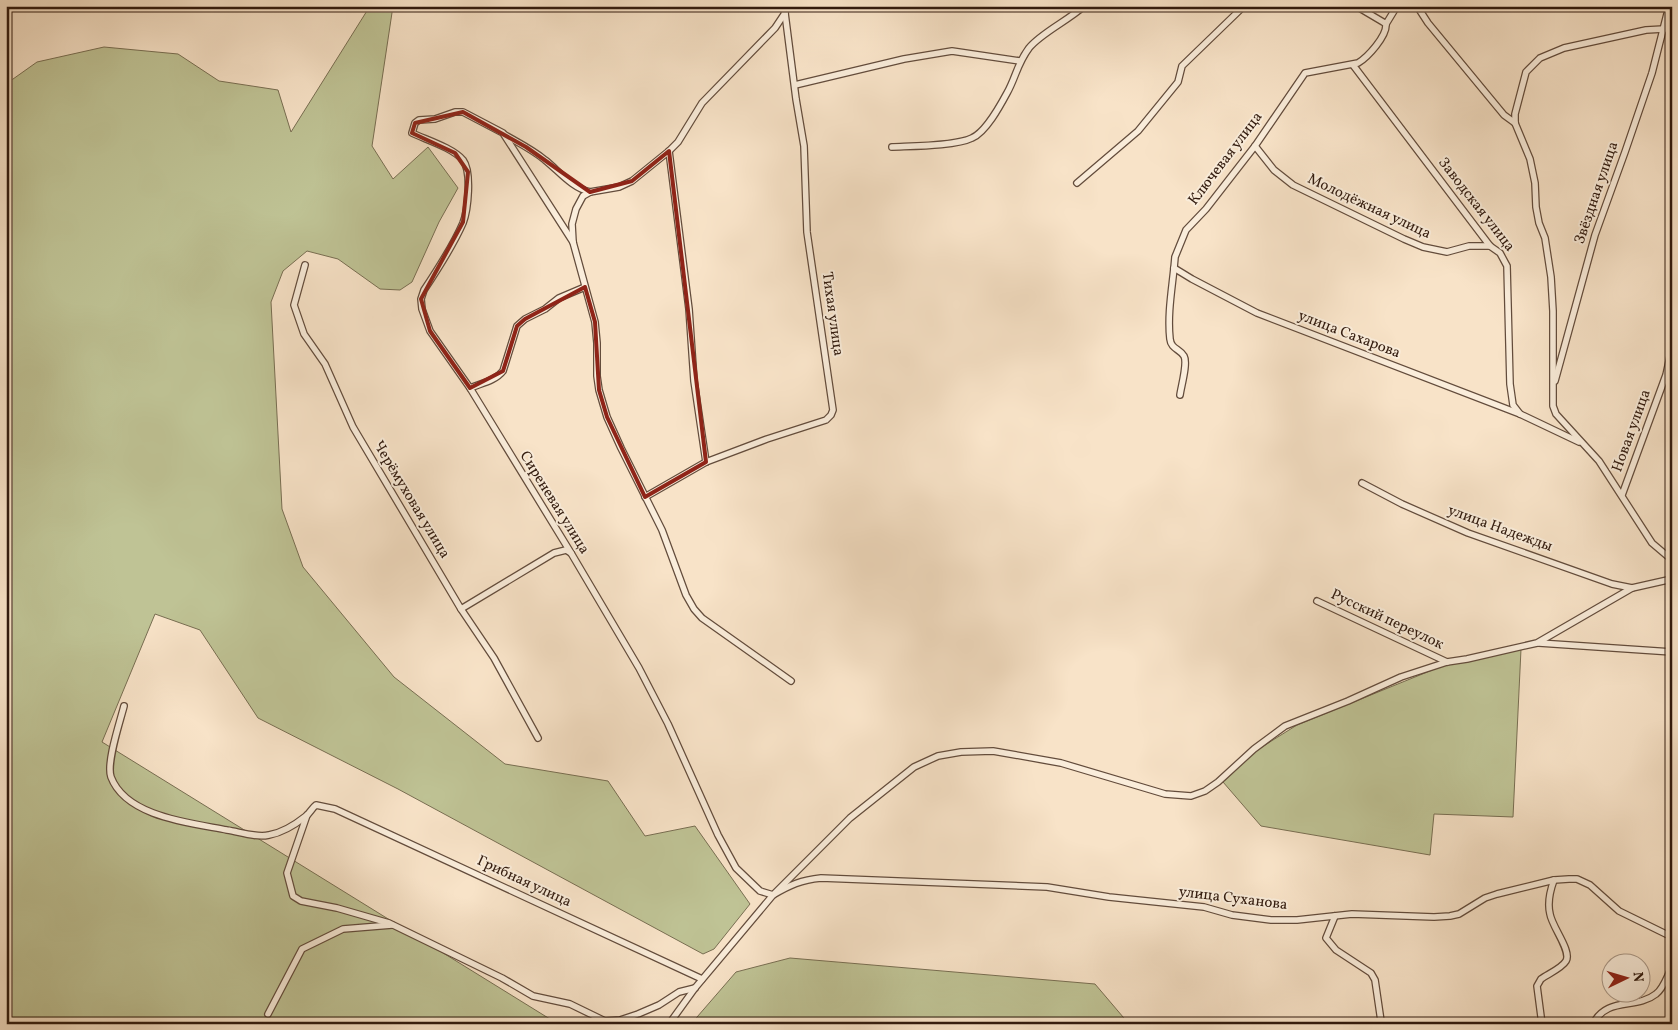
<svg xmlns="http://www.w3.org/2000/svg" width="1678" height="1030" viewBox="0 0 1678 1030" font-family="Vollkorn,serif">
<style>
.green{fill:#bfc395;stroke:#786e52}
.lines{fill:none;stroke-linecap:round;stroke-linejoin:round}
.street-casing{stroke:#634c3c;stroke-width:8}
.street{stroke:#faeddb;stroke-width:5.5}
.marked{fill:none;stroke:#8f2418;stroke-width:4;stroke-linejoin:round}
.labels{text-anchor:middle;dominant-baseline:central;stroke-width:4;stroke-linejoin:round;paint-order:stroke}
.street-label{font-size:15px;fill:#311a0e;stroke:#faeddb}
</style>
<rect width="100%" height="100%" fill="#f8e3c8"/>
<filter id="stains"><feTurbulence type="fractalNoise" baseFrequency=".004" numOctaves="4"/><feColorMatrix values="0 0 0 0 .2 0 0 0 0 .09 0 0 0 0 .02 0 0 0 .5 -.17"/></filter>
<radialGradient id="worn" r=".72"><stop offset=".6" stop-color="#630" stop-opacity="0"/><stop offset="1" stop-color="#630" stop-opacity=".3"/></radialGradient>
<g class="green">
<path d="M370 6H393L372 146 393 179 428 147 458 188 439 222 412 282 400 290 380 289 338 259 307 251 283 271 271 302 282 509 303 567 394 677 505 764 608 781 645 836 695 826 750 904 714 949 703 954 398 789 258 718 200 630 155 614 102 742 558 1024H6V84L37 62 104 47 178 54 219 81 278 90 291 132Z"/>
<path d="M1521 649 1513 817 1434 814 1430 855 1261 826 1223 782 1257 750 1297 725 1447 664Z"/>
<path d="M790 958 1095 984 1129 1024H691L736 972Z"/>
</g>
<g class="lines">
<defs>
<g id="street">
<path d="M1417 6 1428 23 1504 115 1515 123"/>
<path d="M785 13 775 28 702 103 678 142 669 151 632 181 619 187 590 192 583 196 576 209 572 224 573 242 595 322 597 343V376L599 390 607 417 621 448 662 530 686 595 694 609 702 618 791 681"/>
<path d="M1386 24 1397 6"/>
<path d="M1664 29 1646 30 1564 48 1540 58 1526 72 1515 114V123L1530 159 1535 183 1536 207 1539 223 1545 238 1551 277 1553 311V406L1556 414 1599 461 1652 543 1672 560"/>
<path d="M1353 65 1490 246 1500 253 1507 266 1510 384 1513 405 1520 414"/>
<path d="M795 85 904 59 952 51 1020 61"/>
<path d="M505 135C519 143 533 150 545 160 559 171 572 188 590 192"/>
<path d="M1255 146 1274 170 1293 185 1404 239 1423 247 1447 252 1469 246H1490"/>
<path d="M892 147C912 146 956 146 972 138 986 132 1000 106 1007 93 1016 77 1017 64 1029 48 1041 33 1069 20 1084 6"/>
<path d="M669 151 689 309 694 381 706 462"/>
<path d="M1077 183 1138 131 1178 82 1182 66 1244 6"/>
<path d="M573 242 503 133 463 112H455L435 119 419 120 415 123 412 133C427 140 453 148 463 160 472 172 468 210 463 223 453 246 438 269 424 290L421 299 422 309 430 331 470 388 571 553 639 668 668 724 718 835 736 868 760 891 773 895C790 885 801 880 821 878L1047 887 1109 897 1204 907 1232 915 1271 920H1297L1352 914 1434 917 1450 916 1459 914 1485 898 1497 894 1554 880 1569 879H1577L1590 885 1619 911 1672 937"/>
<path d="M305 265 294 305 304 334 325 364 353 427 461 609 494 658 538 738"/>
<path d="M1174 268 1192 279 1257 313 1520 414 1579 442"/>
<path d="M1555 381 1595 235 1625 152 1652 73 1667 14V6"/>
<path d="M470 388C482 383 495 381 503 371L517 326 525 319 545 309 559 298 585 287"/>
<path d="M1180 395C1181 387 1188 363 1184 356 1180 349 1171 349 1170 339 1167 312 1173 284 1175 257L1186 230 1206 209 1255 146 1305 73 1358 63C1368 57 1387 36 1386 24L1383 22 1356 6"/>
<path d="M1362 483 1402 504 1468 533 1612 584 1632 588"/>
<path d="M1622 495 1666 375 1672 347"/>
<path d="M645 497 706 462 767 439 826 420 831 415 833 410 807 232 804 146 796 99 785 13 782 6"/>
<path d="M1317 601 1447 662"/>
<path d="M461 609 554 553 566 550 571 553"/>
<path d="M1539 643 1672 652"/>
<path d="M124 706C120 722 106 763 111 777 126 817 191 823 227 830 240 832 256 838 269 835 281 833 296 824 306 816 310 813 312 808 316 805L335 809 702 979"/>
<path d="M307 815 287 873 293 896 301 901 337 908 389 923 502 978 533 996 570 1004 605 1021 620 1020 638 1014 659 1005 679 992 695 988"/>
<path d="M1335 916 1326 938 1336 950 1371 973 1375 980 1381 1021 1382 1024"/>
<path d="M268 1014 302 949 343 929 392 925"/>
<path d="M669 1024 695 988 773 895 850 818 914 767 938 756 961 752 993 751 1061 763 1165 794 1191 796 1205 791 1218 782 1254 749 1285 726 1348 701 1401 677 1447 662 1467 659 1537 643 1632 588 1672 579"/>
<path d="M1542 1024 1537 986 1541 979C1548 974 1562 968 1566 961 1572 951 1552 927 1550 914 1547 902 1550 891 1554 880"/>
<path d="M1593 1024C1607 996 1636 1010 1656 994 1664 988 1667 976 1672 967"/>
</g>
</defs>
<use href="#street" class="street-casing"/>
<use href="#street" class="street"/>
</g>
<path class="marked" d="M463 112 526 147 590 192 632 181 669 151 706 462 645 497 607 417 599 390 595 322 585 287 525 319 517 326 503 371 470 388 430 331 421 299 463 222 468 172 455 153 412 133 415 123Z"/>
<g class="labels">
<g class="street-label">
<text transform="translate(1226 159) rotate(-53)">Ключевая улица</text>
<text transform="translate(1597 193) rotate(-71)">Звёздная улица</text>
<text transform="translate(1476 205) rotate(52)">Заводская улица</text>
<text transform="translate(1369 207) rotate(25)">Молодёжная улица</text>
<text transform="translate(832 314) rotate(82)">Тихая улица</text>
<text transform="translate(1349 335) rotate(21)">улица Сахарова</text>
<text transform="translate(1632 431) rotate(-70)">Новая улица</text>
<text transform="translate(411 500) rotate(59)">Черёмуховая улица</text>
<text transform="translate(554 503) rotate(58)">Сиреневая улица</text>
<text transform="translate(1500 529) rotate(20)">улица Надежды</text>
<text transform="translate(1387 620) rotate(25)">Русский переулок</text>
<text transform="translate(524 882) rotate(25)">Грибная улица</text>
<text transform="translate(1233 899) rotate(7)">улица Суханова</text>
</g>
</g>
<rect width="1678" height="1030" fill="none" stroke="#f8e3c8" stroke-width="25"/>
<rect x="8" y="8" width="1663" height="1015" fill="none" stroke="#311a0e" stroke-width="2.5"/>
<rect x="12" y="12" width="1653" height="1005" fill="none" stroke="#311a0e"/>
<g transform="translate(1626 978) rotate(85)"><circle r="24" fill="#faeddb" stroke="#aa9989"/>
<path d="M0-4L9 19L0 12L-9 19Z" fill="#8f2418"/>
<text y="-8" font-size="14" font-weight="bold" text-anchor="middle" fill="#311a0e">N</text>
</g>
<rect width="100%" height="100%" filter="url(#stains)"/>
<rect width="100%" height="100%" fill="url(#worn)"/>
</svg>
